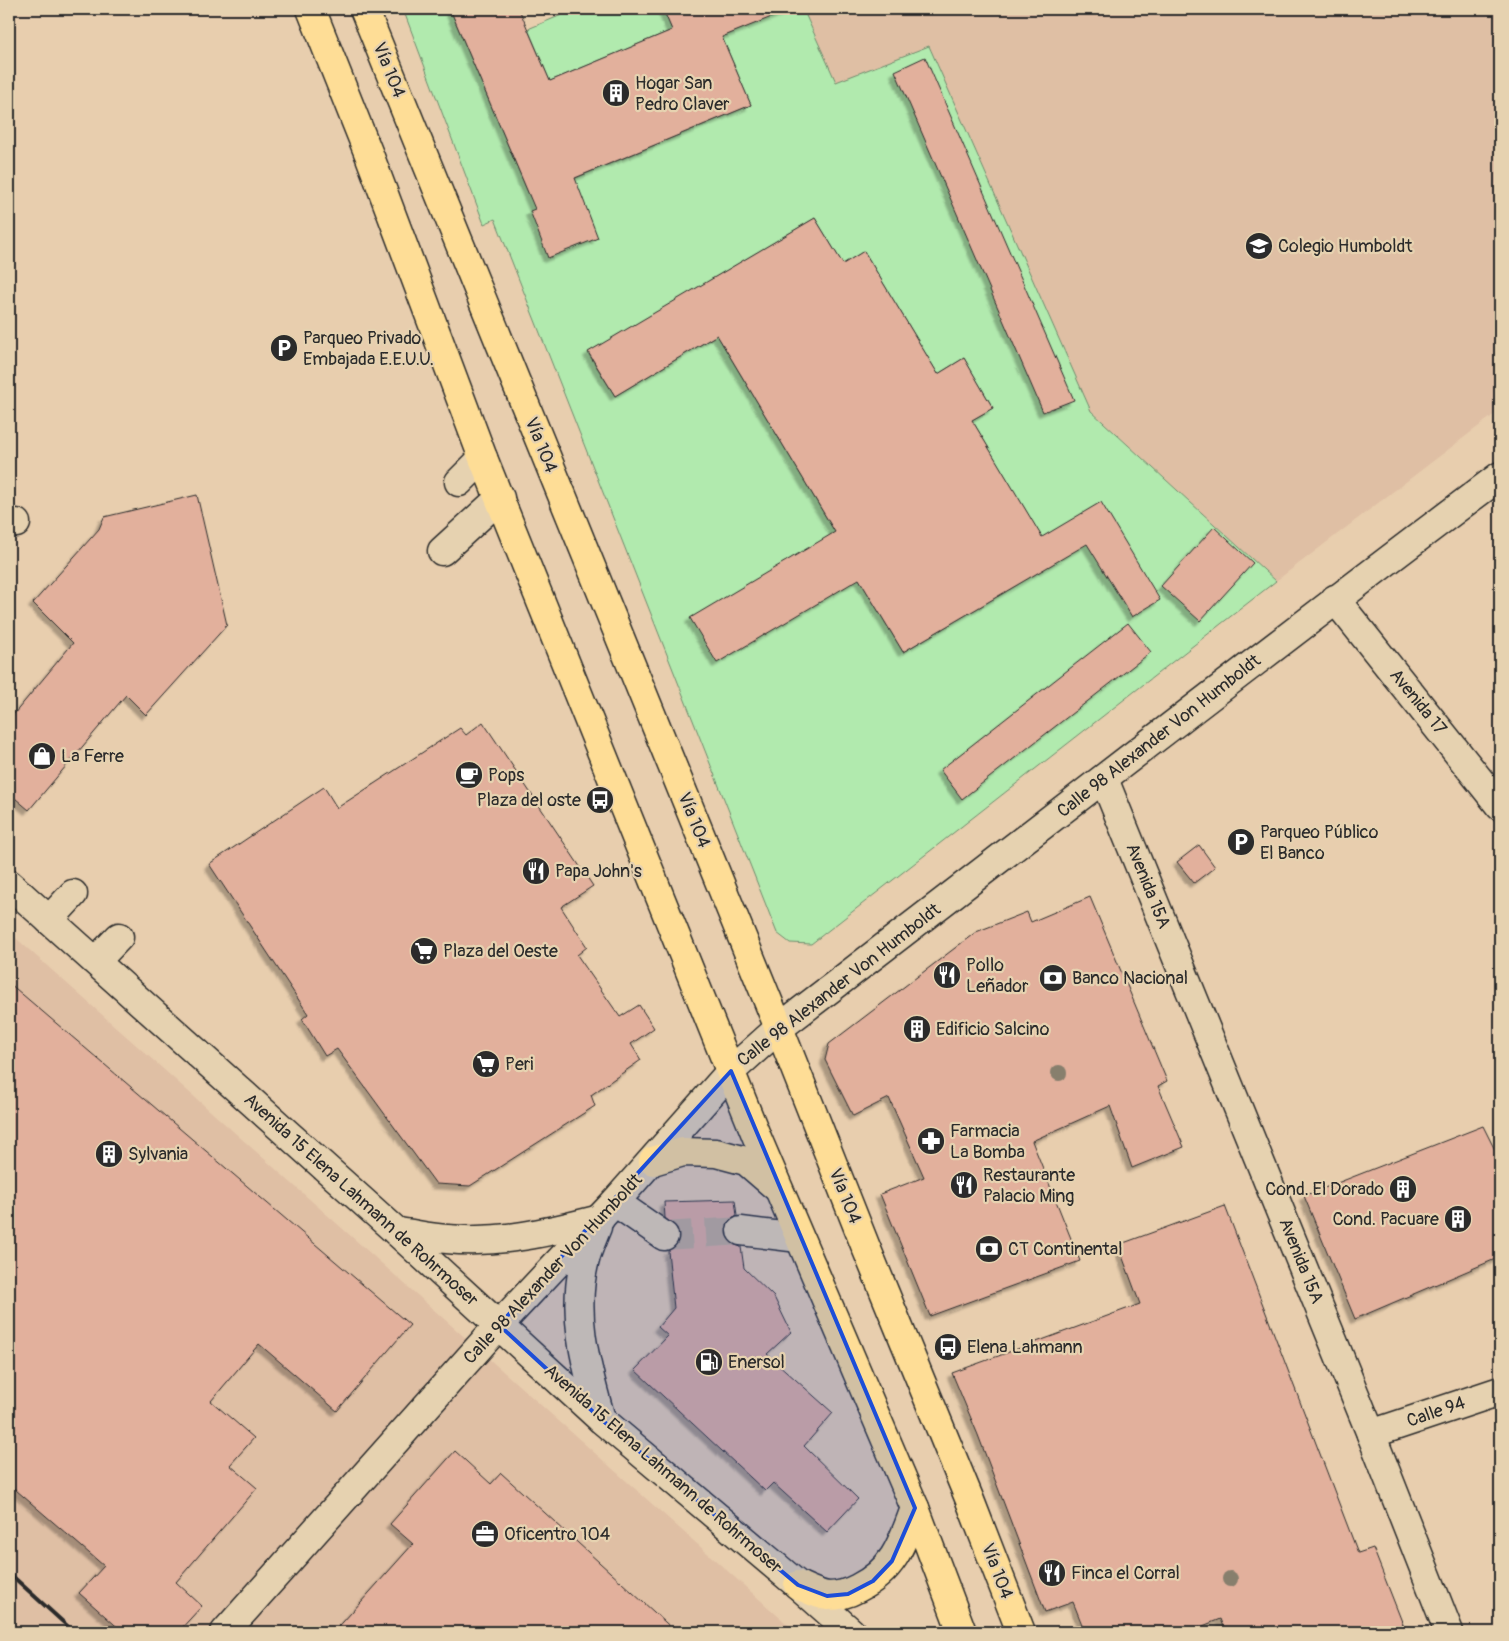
<svg xmlns="http://www.w3.org/2000/svg" width="1509" height="1641" viewBox="0 0 1509 1641" font-family="Pangolin,sans-serif">
<style>
.built{fill:#dfbfa4}
.green{fill:#b1eaae;stroke:#6e8a6c;fill-rule:evenodd}
.building{fill:#e2b09c;stroke:#2b2b2b;filter:url(#shadow)}
.lines{fill:none;stroke-linecap:round;stroke-linejoin:round}
.minor-tunnel{stroke:#c2ad94;stroke-width:28;stroke-dasharray:28 14;stroke-linecap:butt}
.minor-casing{stroke:#2b2b2b;stroke-width:31}
.major-casing{stroke:#2b2b2b;stroke-width:31}
.minor{stroke:#e6d2b0;stroke-width:28}
.major{stroke:#fedd96;stroke-width:28}
.rail{stroke:#2b2b2b;stroke-width:4}
.tree{fill:#877f6d}
.marked{fill:#1d4ed8;fill-opacity:0.2;stroke:#1d4ed8;stroke-width:4;stroke-linejoin:round}
.labels{text-anchor:middle;dominant-baseline:central;stroke-width:4.5;stroke-linejoin:round;paint-order:stroke}
.street-label{font-size:18px;fill:#2b2b2b;stroke:#e6d2b0}
.poi-label{font-size:18px;fill:#2b2b2b;stroke:#e6d2b0;text-anchor:start}
</style>
<defs>
<filter id="shadow"><feDropShadow dx="-4.5" dy="4.5" stdDeviation="1" flood-color="#0004"/></filter>
</defs>
<rect width="100%" height="100%" fill="#e8ceae"/>
<filter id="ink" filterUnits="userSpaceOnUse"><feTurbulence type="fractalNoise" baseFrequency=".02" numOctaves="2"/><feDisplacementMap in="SourceGraphic" scale="10" xChannelSelector="R" yChannelSelector="G"/><feConvolveMatrix kernelMatrix="1 2 1 2 8 2 1 2 1" color-interpolation-filters="sRGB"/></filter>
<g filter="url(#ink)">
<g class="built">
<path d="M803 9H1500V410L1276 581 1091 411 929 46 836 83Z"/>
<path d="M9 932 796 1632H9Z"/>
</g>
<g class="green">
<path d="M403 9H450L530 197 751 105 722 37 789 9H803L836 82 929 46 1091 411 1276 581 811 944 790 943 777 933 495 219 484 224ZM815 218 843 264 864 251 938 374 964 358 993 408 972 420 1056 562 903 652 859 579 835 532 717 335 615 396 588 353Z"/>
<path d="M576 9H663L672 30 550 81 528 29Z"/>
</g>
<g class="building">
<path d="M450 9H519L550 81 672 30 663 9 789 10 722 37 751 105 575 178 598 238 548 258 530 211 535 209Z"/>
<path d="M925 57 1074 400 1043 412 895 71Z"/>
<path d="M815 218 843 264 864 251 938 374 964 358 993 408 972 420 1042 537 1101 502 1160 600 1132 617 1087 544 903 652 859 579 717 663 690 618 835 532 717 335 615 396 588 352Z"/>
<path d="M197 495 227 625 146 715 126 695 29 810 9 793V720L73 643 33 603 99 529 104 517Z"/>
<path d="M1214 527 1253 563 1200 621 1161 586Z"/>
<path d="M1128 623 1151 652 962 799 940 770Z"/>
<path d="M483 722 593 886 561 907 587 947 577 955 620 1017 639 1005 654 1028 631 1044 641 1060 591 1095 595 1106 470 1186 436 1184 337 1049 325 1056 302 1019 308 1014 209 864 324 787 337 808 460 728 466 735Z"/>
<path d="M1199 845 1215 867 1194 883 1177 862Z"/>
<path d="M1090 897 1167 1081 1158 1086 1184 1147 1132 1168 1110 1106 1032 1141 1080 1261 930 1316 880 1194 924 1177 889 1098 853 1116 825 1060 829 1044 976 932 1027 912 1031 922Z"/>
<path d="M9 983 410 1325 337 1411 259 1344 211 1401 254 1438 230 1465 257 1488 176 1582 202 1606 178 1632H123L79 1593 104 1566 9 1484Z"/>
<path d="M1483 1126 1500 1160V1257L1355 1319 1304 1196Z"/>
<path d="M735 1200 737 1216 728 1222 725 1230 727 1238 732 1244 741 1247 744 1268 774 1297 791 1332 767 1354 833 1413 804 1446 858 1499 827 1532 773 1483 765 1491 635 1370 668 1336 658 1327 674 1308 668 1251 677 1245 680 1237 678 1229 665 1218 664 1202Z"/>
<path d="M1225 1206 1358 1553 1373 1548 1406 1632H1225L1220 1619 1188 1632H1085L1073 1602 1045 1612 978 1435 952 1373 1140 1304 1118 1245Z"/>
<path d="M455 1451 491 1484 501 1473 676 1632H334L413 1544 390 1524Z"/>
</g>
<g class="lines">
<path class="minor-tunnel" d="M664 1236 741 1231"/>
<defs>
<g id="minor">
<path d="M459 482 483 458"/>
<path d="M9 523H16"/>
<path d="M442 551 500 498"/>
<path d="M1335 599 1500 806"/>
<path d="M1104 779 1371 1434 1449 1632"/>
<path d="M9 884 397 1232 602 1420 798 1585 851 1632"/>
<path d="M49 920 73 894"/>
<path d="M96 961 119 937"/>
<path d="M615 1202 664 1236"/>
<path d="M597 1227C593 1237 589 1246 586 1256 570 1311 586 1366 601 1419"/>
<path d="M741 1231 799 1238"/>
<path d="M397 1232C414 1234 430 1238 447 1239 499 1244 550 1232 600 1219"/>
<path d="M1371 1434 1500 1391"/>
<path d="M225 1632 499 1325 615 1202 731 1071 779 1028C1020 844 1258 657 1500 476"/>
</g>
<g id="major">
<path d="M311 9 370 157 483 458 758 1140 915 1508 962 1632"/>
<path d="M364 9 779 1028 865 1245 969 1498 1021 1632"/>
<path d="M653 1161 683 1152 716 1153 746 1161 775 1186"/>
<path d="M798 1585C807 1589 819 1595 828 1596 839 1596 849 1593 858 1588 894 1570 902 1544 915 1508"/>
</g>
</defs>
<use href="#minor" class="minor-casing"/>
<use href="#major" class="major-casing"/>
<use href="#minor" class="minor"/>
<use href="#major" class="major"/>
<path class="rail" d="M9 1573 74 1632"/>
</g>
<g class="tree">
<circle cx="1059" cy="1073" r="8"/>
<circle cx="1230" cy="1579" r="8"/>
</g>
</g>
<path class="marked" d="M731 1071 915 1508 892 1561 873 1581 848 1594 827 1596 798 1585 602 1420 499 1325Z"/>
<defs>
<symbol id="building-disc" viewBox="-11 -11 22 22"><circle r="9.5" fill="#2b2b2b" stroke="#e6d2b0"/><path d="M-4-6H4V6H1V3H-1V6H-4ZM-2.5-4.3h1.7v1.8h-1.7ZM.8-4.3h1.7v1.8H.8ZM-2.5-1h1.7V.8h-1.7ZM.8-1h1.7V.8H.8Z" fill="#fff"/></symbol>
<symbol id="school-disc" viewBox="-11 -11 22 22"><circle r="9.5" fill="#2b2b2b" stroke="#e6d2b0"/><path d="M0-5L7-2L0 1L-7-2ZM-4 1L0 2.5L4 1V4Q0 6-4 4Z" fill="#fff"/></symbol>
<symbol id="parking-disc" viewBox="-11 -11 22 22"><circle r="9.5" fill="#2b2b2b" stroke="#e6d2b0"/><path d="M-3.5-5.5H1a3.5 3.5 0 0 1 0 7H-1V5.5H-3.5ZM-1-3.4V-.6H.8a1.4 1.4 0 0 0 0-2.8Z" fill="#fff"/></symbol>
<symbol id="shop-disc" viewBox="-11 -11 22 22"><circle r="9.5" fill="#2b2b2b" stroke="#e6d2b0"/><path d="M-5-2.5h2.3a2.7 3.5 0 0 1 5.4 0H5L5.5 6h-11ZM-1.5-2.5h3a1.5 2.3 0 0 0-3 0Z" fill="#fff"/></symbol>
<symbol id="cafe-disc" viewBox="-11 -11 22 22"><circle r="9.5" fill="#2b2b2b" stroke="#e6d2b0"/><path d="M-5.5-4.5H6V0H3Q3 3.5 0 3.5H-2.5Q-5.5 3.5-5.5 0ZM3-3.2v2h1.7v-2ZM-6 4.5H4V6H-6Z" fill="#fff"/></symbol>
<symbol id="bus-disc" viewBox="-11 -11 22 22"><circle r="9.5" fill="#2b2b2b" stroke="#e6d2b0"/><path d="M-5-6H5V4H4V6H2V4H-2V6H-4V4H-5ZM-3.5-4V0h7V-4ZM-3.5 1.2v1.5H-2V1.2ZM2 1.2v1.5H3.5V1.2Z" fill="#fff"/></symbol>
<symbol id="restaurant-disc" viewBox="-11 -11 22 22"><circle r="9.5" fill="#2b2b2b" stroke="#e6d2b0"/><path d="M-5-6h1v4h1v-4h1v4h1v-4h1v5L-1.5 .5V6h-2V.5L-5-1ZM5-6V6H3V1.5H1.5Q1.5-4 5-6Z" fill="#fff"/></symbol>
<symbol id="supermarket-disc" viewBox="-11 -11 22 22"><circle r="9.5" fill="#2b2b2b" stroke="#e6d2b0"/><path d="M-6-5.5h2.5l.6 2H6L4.5 2H-2.5L-4.4-4H-6ZM-1.5 3.2a1.3 1.3 0 1 0 .1 0ZM3 3.2a1.3 1.3 0 1 0 .1 0Z" fill="#fff"/></symbol>
<symbol id="bank-disc" viewBox="-11 -11 22 22"><circle r="9.5" fill="#2b2b2b" stroke="#e6d2b0"/><path d="M-6-4H6V4H-6ZM0-2.3a2.3 2.3 0 1 0 0 4.6a2.3 2.3 0 1 0 0-4.6Z" fill="#fff"/></symbol>
<symbol id="pharmacy-disc" viewBox="-11 -11 22 22"><circle r="9.5" fill="#2b2b2b" stroke="#e6d2b0"/><path d="M-2-6h4v4h4v4h-4v4h-4v-4h-4v-4h4Z" fill="#fff"/></symbol>
<symbol id="fuel-disc" viewBox="-11 -11 22 22"><circle r="9.5" fill="#2b2b2b" stroke="#e6d2b0"/><path d="M-5.5-6h7V0h2V4h1.3V-2.5L3-4.5l.8-.8L6-3V5H2.5V1h-1V6h-7ZM-4.2-4.7v3.2H.2V-4.7Z" fill="#fff"/></symbol>
<symbol id="office-disc" viewBox="-11 -11 22 22"><circle r="9.5" fill="#2b2b2b" stroke="#e6d2b0"/><path d="M-6-3h4V-5.5h4V-3h4V5H-6ZM-1-4.5V-3h2v-1.5ZM-6 0V1H6V0Z" fill="#fff"/></symbol>
</defs>
<g fill-rule="evenodd">
<use href="#building-disc" x="600" y="77" width="32" height="32"/>
<use href="#school-disc" x="1243" y="230" width="32" height="32"/>
<use href="#parking-disc" x="268" y="332" width="32" height="32"/>
<use href="#shop-disc" x="26" y="740" width="32" height="32"/>
<use href="#cafe-disc" x="453" y="759" width="32" height="32"/>
<use href="#bus-disc" x="584" y="784" width="32" height="32"/>
<use href="#parking-disc" x="1225" y="826" width="32" height="32"/>
<use href="#restaurant-disc" x="520" y="855" width="32" height="32"/>
<use href="#supermarket-disc" x="408" y="935" width="32" height="32"/>
<use href="#restaurant-disc" x="931" y="959" width="32" height="32"/>
<use href="#bank-disc" x="1037" y="962" width="32" height="32"/>
<use href="#building-disc" x="901" y="1013" width="32" height="32"/>
<use href="#supermarket-disc" x="470" y="1048" width="32" height="32"/>
<use href="#pharmacy-disc" x="915" y="1125" width="32" height="32"/>
<use href="#building-disc" x="93" y="1138" width="32" height="32"/>
<use href="#restaurant-disc" x="948" y="1169" width="32" height="32"/>
<use href="#building-disc" x="1387" y="1173" width="32" height="32"/>
<use href="#building-disc" x="1442" y="1203" width="32" height="32"/>
<use href="#bank-disc" x="973" y="1233" width="32" height="32"/>
<use href="#bus-disc" x="932" y="1331" width="32" height="32"/>
<use href="#fuel-disc" x="693" y="1346" width="32" height="32"/>
<use href="#office-disc" x="469" y="1518" width="32" height="32"/>
<use href="#restaurant-disc" x="1036" y="1557" width="32" height="32"/>
</g>
<g class="labels">
<g class="street-label">
<text transform="translate(389 70) rotate(68)">Vía 104</text>
<text transform="translate(541 445) rotate(68)">Vía 104</text>
<text transform="translate(1418 702) rotate(51)">Avenida 17</text>
<text transform="translate(1159 736) rotate(-38)">Calle 98 Alexander Von Humboldt</text>
<text transform="translate(694 820) rotate(68)">Vía 104</text>
<text transform="translate(1148 886) rotate(68)">Avenida 15A</text>
<text transform="translate(839 985) rotate(-38)">Calle 98 Alexander Von Humboldt</text>
<text transform="translate(845 1196) rotate(68)">Vía 104</text>
<text transform="translate(361 1200) rotate(42)">Avenida 15 Elena Lahmann de Rohrmoser</text>
<text transform="translate(1301 1261) rotate(68)">Avenida 15A</text>
<text transform="translate(553 1269) rotate(-47)">Calle 98 Alexander Von Humboldt</text>
<text transform="translate(1436 1412) rotate(-19)">Calle 94</text>
<text transform="translate(663 1469) rotate(41)">Avenida 15 Elena Lahmann de Rohrmoser</text>
<text transform="translate(997 1571) rotate(69)">Vía 104</text>
</g>
<g class="poi-label">
<text x="635" y="83">Hogar San<tspan x="635" dy="21">Pedro Claver</tspan></text>
<text x="1278" y="246">Colegio Humboldt</text>
<text x="303" y="338">Parqueo Privado<tspan x="303" dy="21">Embajada E.E.U.U.</tspan></text>
<text x="61" y="756">La Ferre</text>
<text x="488" y="775">Pops</text>
<text x="581" y="800" text-anchor="end">Plaza del oste</text>
<text x="1260" y="832">Parqueo Público<tspan x="1260" dy="21">El Banco</tspan></text>
<text x="555" y="871">Papa John's</text>
<text x="443" y="951">Plaza del Oeste</text>
<text x="966" y="965">Pollo<tspan x="966" dy="21">Leñador</tspan></text>
<text x="1072" y="978">Banco Nacional</text>
<text x="936" y="1029">Edificio Salcino</text>
<text x="505" y="1064">Peri</text>
<text x="950" y="1131">Farmacia<tspan x="950" dy="21">La Bomba</tspan></text>
<text x="128" y="1154">Sylvania</text>
<text x="983" y="1175">Restaurante<tspan x="983" dy="21">Palacio Ming</tspan></text>
<text x="1384" y="1189" text-anchor="end">Cond. El Dorado</text>
<text x="1439" y="1219" text-anchor="end">Cond. Pacuare</text>
<text x="1008" y="1249">CT Continental</text>
<text x="967" y="1347">Elena Lahmann</text>
<text x="728" y="1362">Enersol</text>
<text x="504" y="1534">Oficentro 104</text>
<text x="1071" y="1573">Finca el Corral</text>
</g>
</g>
<rect width="1509" height="1641" fill="none" stroke="#e6d2b0" stroke-width="30"/>
<rect x="15" y="15" width="1479" height="1611" fill="none" stroke="#2b2b2b" stroke-width="2" filter="url(#ink)"/>
</svg>
